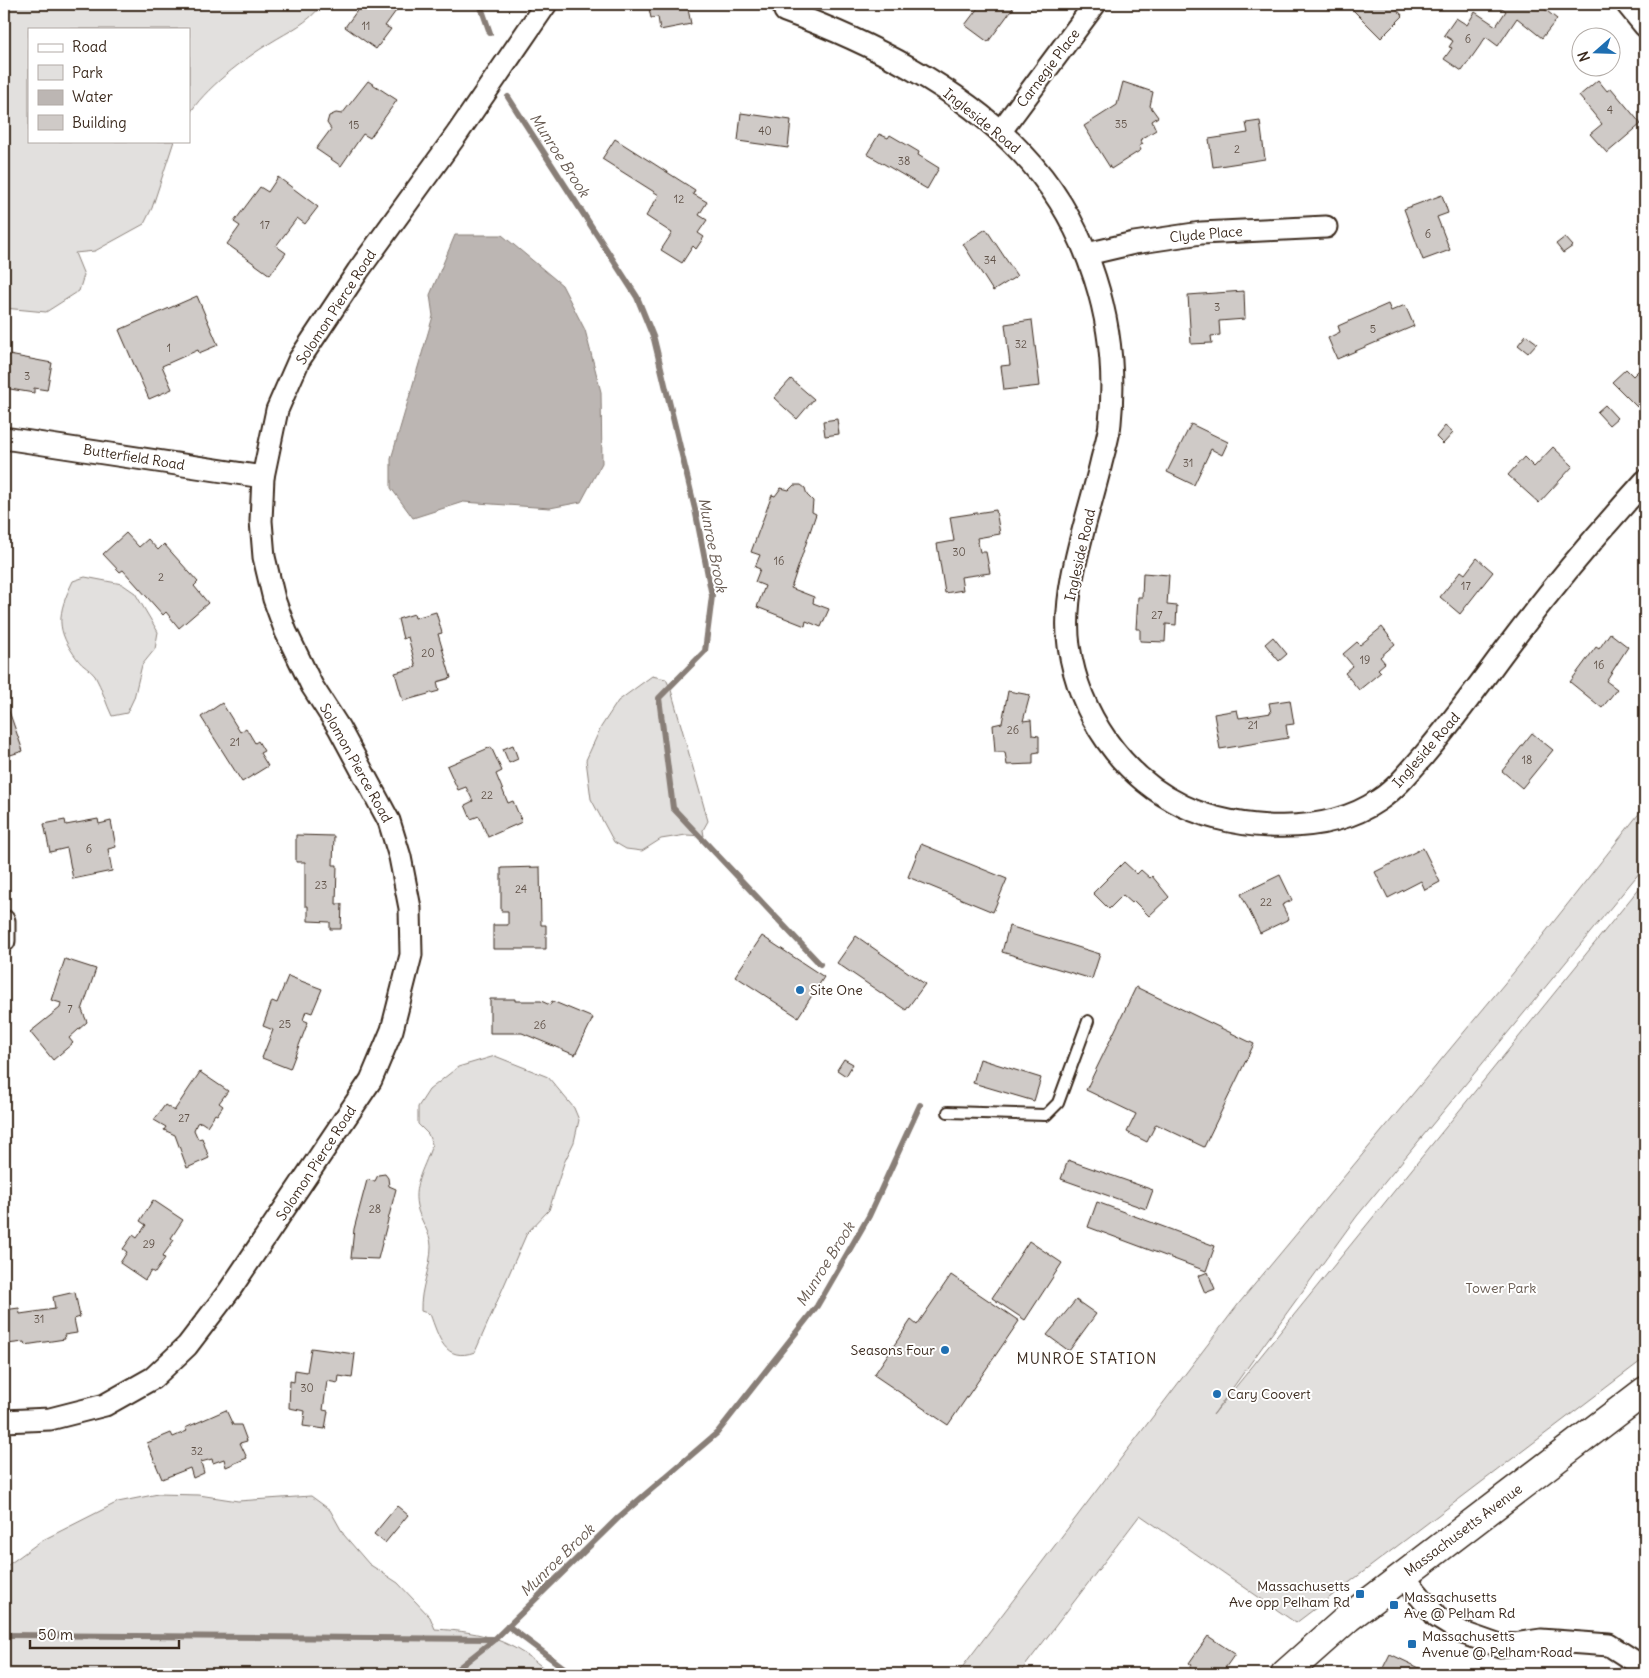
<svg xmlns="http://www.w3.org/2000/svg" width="1649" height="1678" viewBox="0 0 1649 1678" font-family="Delius,sans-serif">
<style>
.green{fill:#e2e0de;stroke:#8e857e}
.water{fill:#bcb6b3;stroke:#887e77}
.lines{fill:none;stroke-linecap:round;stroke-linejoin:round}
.stream{stroke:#887e77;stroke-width:6}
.building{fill:#cfcac7;stroke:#3b2a1e}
.service-casing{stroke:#3b2a1e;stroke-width:14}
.minor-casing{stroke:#3b2a1e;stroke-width:25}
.primary-casing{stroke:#3b2a1e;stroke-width:31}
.service{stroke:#fff;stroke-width:10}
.minor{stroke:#fff;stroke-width:21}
.primary{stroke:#fff;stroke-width:28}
.poi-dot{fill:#1f6fb2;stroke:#fff;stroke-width:2}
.labels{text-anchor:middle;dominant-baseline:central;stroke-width:4;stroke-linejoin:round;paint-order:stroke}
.number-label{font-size:11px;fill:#605248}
.street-label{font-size:14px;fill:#3b2a1e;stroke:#fff}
.poi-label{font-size:14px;fill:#3b2a1e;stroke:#fff;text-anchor:start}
.park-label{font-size:14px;fill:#65584e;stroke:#fff}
.water-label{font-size:15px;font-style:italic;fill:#685b52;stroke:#fff}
.neighbourhood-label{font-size:15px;letter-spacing:1px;fill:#3b2a1e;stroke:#fff}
</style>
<rect width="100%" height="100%" fill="#fff"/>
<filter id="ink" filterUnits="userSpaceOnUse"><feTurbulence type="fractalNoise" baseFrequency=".02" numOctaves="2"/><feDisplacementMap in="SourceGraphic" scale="10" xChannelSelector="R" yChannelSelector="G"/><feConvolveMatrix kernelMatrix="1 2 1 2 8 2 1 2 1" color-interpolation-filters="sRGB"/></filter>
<g filter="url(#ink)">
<g class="green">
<path d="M4 4H322C309 23 289 31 270 43 245 58 203 90 189 115V29H29V141H174L152 208 144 224 95 251 75 253 84 275 79 291 46 312 4 308Z"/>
<path d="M85 577 122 584 135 593 158 632 155 649 142 665 134 698 127 713 112 716C106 704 102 688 95 676 91 670 82 666 78 660 55 630 57 614 73 581Z"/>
<path d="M652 676 666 679 671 690 708 821 703 830 704 836 686 835 661 839 642 851 626 849 614 842 591 799 586 760 601 727 618 701Z"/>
<path d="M1645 806V866L1357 1216 1213 1415 1645 881V1358L1296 1623 1140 1515 1019 1674H957L1240 1302 1514 972Z"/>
<path d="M495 1056 548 1077 574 1108 579 1120 574 1142 564 1163 549 1210 527 1233 475 1352C444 1363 439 1337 430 1314L421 1311C420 1287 431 1269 431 1246 431 1233 419 1219 417 1206 412 1183 426 1166 432 1144L428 1134 418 1124V1107L429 1090 458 1067Z"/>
<path d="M158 1494 199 1495 238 1501 311 1496 330 1510 344 1535 369 1564 398 1583 430 1617 435 1629C486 1632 511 1640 551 1674H4V1568L41 1541 118 1502Z"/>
</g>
<path class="water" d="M455 235H502L562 285 585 330 601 392 602 463 581 502 550 508 463 502 413 518 391 488V459L433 316 430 295Z"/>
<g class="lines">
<g class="stream">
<path d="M480 4 490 33"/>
<path d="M508 97 637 297 654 339 695 509 712 596 705 651 659 698 673 808 820 964"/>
<path d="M508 1626 572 1674"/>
<path d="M4 1635 495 1639 619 1517 717 1433 817 1306 869 1216 920 1105"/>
<path d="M451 1674 495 1639"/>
</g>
</g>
<g class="building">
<path d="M362 4H401L385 26 391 29 376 49 345 27Z"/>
<path d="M648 4H687L691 24 660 30 658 17 651 18Z"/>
<path d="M981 4H1016L988 42 965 25Z"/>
<path d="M1347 4H1392L1403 16 1381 38Z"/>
<path d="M1496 4H1538L1557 19 1542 38 1517 18 1498 46 1486 37 1462 71 1444 59 1452 48 1449 47 1453 41 1444 35 1456 18 1467 25 1475 12 1496 26 1506 11Z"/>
<path d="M1598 80 1607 91 1611 88 1641 124 1607 153 1590 134 1602 124 1579 96Z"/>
<path d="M368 81 397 100 370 138 363 134 341 166 316 149 331 129 327 123 329 116 336 113 342 114Z"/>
<path d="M1123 82 1153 92 1150 106 1158 117 1152 121 1156 130 1140 140 1143 144 1139 146 1141 150 1111 169 1084 126 1117 105Z"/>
<path d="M741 113 791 120 788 148 738 141Z"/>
<path d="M1260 121 1265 159 1213 167 1209 139 1248 133 1246 123Z"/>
<path d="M879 134 888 138 890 135 919 152 918 155 939 168 927 189 867 154Z"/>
<path d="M615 139 695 190 693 194 707 202 699 215 707 220 698 233 704 237 696 249 693 246 682 263 661 250 672 233 646 216 659 195 602 159Z"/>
<path d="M278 177 318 207 305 224 297 218 276 246 286 253 270 275 227 244 240 226 234 222 260 187 268 192Z"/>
<path d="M1442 195 1448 213 1437 217 1450 250 1423 260 1404 209Z"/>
<path d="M986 229 1017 276 993 291 963 244Z"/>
<path d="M1565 237 1573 246 1563 253 1556 244Z"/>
<path d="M1244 291 1245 319 1219 321 1220 335 1211 336 1212 343 1191 344 1188 295Z"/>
<path d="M197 296 218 345 199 353 198 350 162 366 172 389 149 399 119 330Z"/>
<path d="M1388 304 1391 311 1405 305 1414 326 1337 359 1328 338 1340 332 1338 326Z"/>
<path d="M1032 320 1040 386 1004 390 1001 366 1010 365 1005 324Z"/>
<path d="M1526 335 1537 343 1528 353 1518 345Z"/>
<path d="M4 354 52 363 47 390 34 388V393L4 388Z"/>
<path d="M1645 364V398L1637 407 1612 382 1626 369 1633 376Z"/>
<path d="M791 379 814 399 797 419 774 398Z"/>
<path d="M1605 405 1617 418 1609 425 1597 412Z"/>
<path d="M837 419 839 434 825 436 823 421Z"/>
<path d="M1191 424 1228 442 1222 455 1211 449 1194 485 1167 472Z"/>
<path d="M1445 426 1453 433 1443 444 1436 437Z"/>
<path d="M1553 447 1573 466 1539 503 1508 475 1524 457 1534 467Z"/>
<path d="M794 485H801L805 488 807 495 813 501 812 512 816 514 791 588 814 597 813 603 829 609 821 627 806 621 805 626 757 607 765 586 755 582 760 569 755 567 760 555 751 552 772 495 775 496 781 488 789 490Z"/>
<path d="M996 510 1000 534 977 538 980 552H986L990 573 961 577 963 590 945 593 937 544 954 541 950 517Z"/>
<path d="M126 533 139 547 148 539 158 550 164 544 198 582 194 586 208 603 179 628 166 612 163 615 123 570 120 572 103 554Z"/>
<path d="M1477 558 1493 572 1460 614 1440 597 1461 571 1465 574Z"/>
<path d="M1143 573 1169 575 1167 605 1177 606 1176 625 1166 624 1165 642 1140 641V629H1136L1138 597H1142Z"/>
<path d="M436 612 442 633 438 634 451 678 437 682 439 691 403 701 395 673 416 667 408 637 403 639 398 619 414 614 415 618Z"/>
<path d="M1382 627 1395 644 1380 657 1385 663 1378 669 1381 672 1359 690 1345 673 1353 666 1343 654 1357 642 1360 645Z"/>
<path d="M1610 633 1628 647 1606 681 1617 689 1602 708 1570 682 1596 647 1599 649Z"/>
<path d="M1273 637 1287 654 1279 661 1265 644Z"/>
<path d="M1008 691 1030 695 1023 721 1031 720 1032 735 1039 736V752L1033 753V764L1007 765 1005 752H995L993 725 1002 723Z"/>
<path d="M4 697 23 751 4 757Z"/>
<path d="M1290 700 1294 724 1286 725 1288 738 1220 749 1214 714 1237 710 1239 718 1271 713 1269 703Z"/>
<path d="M222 703 240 732 246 728 255 743 258 741 264 751 260 753 268 766 242 782 201 717Z"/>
<path d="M1532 733 1553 750 1522 788 1502 771Z"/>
<path d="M513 745 518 759 509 763 503 749Z"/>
<path d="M491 747 502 771 496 774 508 803 513 801 522 822 488 837 479 816 471 819 465 805 473 801 466 787 458 790 447 766Z"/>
<path d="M98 819 99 824 111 821 116 847 108 849 112 871 73 879 67 848 50 852 44 824 65 820 66 825Z"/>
<path d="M296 835 334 836 333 865H337L336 904H342L341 929H330V922L308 921V906H305V862H296Z"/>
<path d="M921 844 1007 879 993 912 908 877Z"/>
<path d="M1423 848 1440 882 1425 890 1421 881 1388 898 1375 872Z"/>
<path d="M1124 862 1137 874 1141 870 1150 878 1152 876 1169 897 1149 916 1134 901 1132 903 1123 895 1109 909 1093 893Z"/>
<path d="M540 867 541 925H546V949H493V925H508V911H501V868Z"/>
<path d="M1280 875 1292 900 1282 905 1289 919 1260 933 1241 894Z"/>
<path d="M1009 926 1100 954 1092 979 1002 952Z"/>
<path d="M762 936 824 977 798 1017 735 976Z"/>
<path d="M856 936 925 984 906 1010 837 963Z"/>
<path d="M65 959 96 969 82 1010 87 1022 69 1038 73 1043 53 1060 30 1032 60 1008 61 1003 51 1000Z"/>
<path d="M288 976 322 989 312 1013 306 1011 303 1020 308 1022 290 1069 262 1058 273 1030 263 1026 272 1001 277 1003Z"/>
<path d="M1136 987 1254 1044 1204 1147 1156 1124 1147 1142 1127 1132 1136 1114 1086 1090Z"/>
<path d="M490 999H515V1001H541L550 1005 552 1001 593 1018 575 1055 522 1033H490Z"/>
<path d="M844 1059 853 1064 846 1076 837 1070Z"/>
<path d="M980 1059 1041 1078 1034 1101 973 1083Z"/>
<path d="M200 1072 228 1091 219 1103 223 1106 217 1115 215 1114 207 1126 201 1122 197 1123 194 1130 198 1139 202 1138 209 1158 187 1168 175 1135 164 1130 166 1127 154 1120 165 1105 174 1111Z"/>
<path d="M1068 1160 1153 1190 1146 1209 1061 1179Z"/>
<path d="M385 1174 388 1178 389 1186 396 1189 378 1259 351 1258 354 1229 367 1180 375 1181 378 1175Z"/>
<path d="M153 1200 183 1220 171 1238 174 1240 162 1257 165 1258 155 1273 151 1271 145 1280 120 1263 127 1252 123 1249 133 1235 137 1238 146 1225 140 1221Z"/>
<path d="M1097 1202 1215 1246 1206 1271 1088 1227Z"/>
<path d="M1029 1241 1062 1263 1025 1320 992 1298Z"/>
<path d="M1208 1272 1215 1289 1205 1293 1198 1276Z"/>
<path d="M951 1275 1019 1321 948 1425 874 1375 911 1320 917 1325Z"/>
<path d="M75 1292 80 1317 74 1319 77 1333 64 1335 65 1339 25 1345 24 1342 7 1344 4 1310 19 1308 20 1314 55 1309 53 1297Z"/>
<path d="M1076 1300 1096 1314 1069 1351 1047 1335Z"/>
<path d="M311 1348 355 1354 352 1378 339 1376 338 1383 327 1381 323 1410 328 1411 325 1429 303 1426 305 1411 289 1408 290 1381 294 1382 295 1370 307 1372Z"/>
<path d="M226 1410 233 1425H241L247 1441 240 1443 247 1458 226 1467 224 1459 213 1463 212 1459 201 1462 204 1473 193 1478 190 1468 162 1479 147 1443 171 1433 173 1437 187 1431 185 1428Z"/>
<path d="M397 1506 408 1515 385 1543 374 1534Z"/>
<path d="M1208 1636 1235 1654 1221 1674H1187L1192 1665 1189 1663Z"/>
<path d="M1390 1654 1432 1674H1380Z"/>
</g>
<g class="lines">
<defs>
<path id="service" d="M948 1112 1046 1115 1058 1103 1088 1021"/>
<g id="minor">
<path d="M1627 4 1645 26"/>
<path d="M785 11C867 41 960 87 1021 152 1089 223 1120 326 1110 423 1109 436 1104 450 1101 463 1088 519 1061 589 1069 646 1079 714 1121 776 1183 806 1238 832 1327 836 1379 800 1397 788 1411 770 1425 754 1453 721 1479 685 1505 650 1549 591 1596 535 1645 481"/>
<path d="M1000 132 1095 4"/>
<path d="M1087 254 1134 243 1201 233 1326 227"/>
<path d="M4 438 263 477"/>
<path d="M4 921V941"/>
<path d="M4 1421 50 1419 105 1405 153 1378 187 1346 229 1291 371 1080 392 1030 411 955 410 908 400 857 389 821 339 728 312 686 286 632 274 599 264 557 261 521 263 477 277 410 299 360 358 271 457 134 546 4"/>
<path d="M1403 1576 1437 1617 1463 1633 1500 1646 1541 1640 1609 1645 1645 1668"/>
</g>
<path id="primary" d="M1285 1674 1348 1618 1645 1391"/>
</defs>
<use href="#service" class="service-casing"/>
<use href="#minor" class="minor-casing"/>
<use href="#primary" class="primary-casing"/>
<use href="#service" class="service"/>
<use href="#minor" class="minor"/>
<use href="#primary" class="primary"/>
</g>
</g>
<g class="poi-dot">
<circle cx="800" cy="990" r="5"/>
<circle cx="945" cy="1350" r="5"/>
<circle cx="1217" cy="1394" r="5"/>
<rect x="1355" y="1589" width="10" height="10" rx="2.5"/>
<rect x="1389" y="1600" width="10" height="10" rx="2.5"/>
<rect x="1407" y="1639" width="10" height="10" rx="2.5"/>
</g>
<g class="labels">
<g class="number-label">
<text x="366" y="26">11</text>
<text x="1468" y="39">6</text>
<text x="1610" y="110">4</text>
<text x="1121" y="124">35</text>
<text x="354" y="125">15</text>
<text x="765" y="131">40</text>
<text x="1237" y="149">2</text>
<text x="904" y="161">38</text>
<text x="679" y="199">12</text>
<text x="265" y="225">17</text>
<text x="1428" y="234">6</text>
<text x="990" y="260">34</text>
<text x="1217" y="307">3</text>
<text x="1373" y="329">5</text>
<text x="1021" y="344">32</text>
<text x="169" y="348">1</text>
<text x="27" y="376">3</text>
<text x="1188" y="463">31</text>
<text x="959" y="552">30</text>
<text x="779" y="561">16</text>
<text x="161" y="577">2</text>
<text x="1466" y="586">17</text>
<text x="1157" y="615">27</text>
<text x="428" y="653">20</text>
<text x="1365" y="660">19</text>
<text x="1599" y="665">16</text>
<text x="1253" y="725">21</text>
<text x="1013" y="730">26</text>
<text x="235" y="742">21</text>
<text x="1527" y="760">18</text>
<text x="487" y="795">22</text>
<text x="89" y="849">6</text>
<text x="321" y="885">23</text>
<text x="521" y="889">24</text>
<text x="1266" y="902">22</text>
<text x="70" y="1009">7</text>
<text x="285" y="1024">25</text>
<text x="540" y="1025">26</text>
<text x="184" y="1118">27</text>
<text x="375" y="1209">28</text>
<text x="149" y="1244">29</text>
<text x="39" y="1319">31</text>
<text x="307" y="1388">30</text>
<text x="197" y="1451">32</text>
</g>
<g class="street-label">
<text transform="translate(1048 68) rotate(-53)">Carnegie Place</text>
<text transform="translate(982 121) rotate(39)">Ingleside Road</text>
<text transform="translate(1206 234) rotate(-5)">Clyde Place</text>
<text transform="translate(336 307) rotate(-57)">Solomon Pierce Road</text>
<text transform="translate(134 457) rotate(9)">Butterfield Road</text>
<text transform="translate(1080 555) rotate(-77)">Ingleside Road</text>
<text transform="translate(1426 750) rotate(-49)">Ingleside Road</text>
<text transform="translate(356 763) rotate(61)">Solomon Pierce Road</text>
<text transform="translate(316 1163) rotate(-57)">Solomon Pierce Road</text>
<text transform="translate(1463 1530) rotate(-37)">Massachusetts Avenue</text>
</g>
<g class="poi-label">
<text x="810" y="990">Site One</text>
<text x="935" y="1350" text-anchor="end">Seasons Four</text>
<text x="1227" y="1394">Cary Coovert</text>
<text x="1350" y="1586" text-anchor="end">Massachusetts<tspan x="1350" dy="16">Ave opp Pelham Rd</tspan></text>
<text x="1404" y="1597">Massachusetts<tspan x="1404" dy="16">Ave @ Pelham Rd</tspan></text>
<text x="1422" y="1636">Massachusetts<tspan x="1422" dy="16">Avenue @ Pelham Road</tspan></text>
</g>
<g class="park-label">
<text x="1501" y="1288">Tower Park</text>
</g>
<g class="water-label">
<text transform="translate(560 155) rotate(57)">Munroe Brook</text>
<text transform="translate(713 545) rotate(79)">Munroe Brook</text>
<text transform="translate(825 1264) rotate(-58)">Munroe Brook</text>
<text transform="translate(557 1560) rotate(-44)">Munroe Brook</text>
</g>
<g class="neighbourhood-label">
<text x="1087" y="1358">MUNROE STATION</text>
</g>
</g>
<rect width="1649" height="1678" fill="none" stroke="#fff" stroke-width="20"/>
<rect x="10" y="10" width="1629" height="1658" fill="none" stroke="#3b2a1e" stroke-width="2" filter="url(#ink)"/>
<rect x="28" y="28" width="162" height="115" fill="#ffffff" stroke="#b1aaa5"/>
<rect x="38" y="44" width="25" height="8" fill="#ffffff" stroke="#b1aaa5"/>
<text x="72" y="52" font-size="15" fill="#3b2a1e">Road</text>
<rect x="38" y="65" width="25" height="15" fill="#e2e0de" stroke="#b1aaa5"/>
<text x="72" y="78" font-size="15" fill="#3b2a1e">Park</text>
<rect x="38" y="90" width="25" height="15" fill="#bcb6b3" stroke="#b1aaa5"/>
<text x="72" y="102" font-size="15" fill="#3b2a1e">Water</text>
<rect x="38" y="115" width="25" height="15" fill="#cfcac7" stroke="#b1aaa5"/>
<text x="72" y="128" font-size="15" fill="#3b2a1e">Building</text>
<g transform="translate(1596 52) rotate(250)"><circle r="24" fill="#ffffff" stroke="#b1aaa5"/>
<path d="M0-4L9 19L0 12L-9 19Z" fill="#1f6fb2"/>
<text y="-8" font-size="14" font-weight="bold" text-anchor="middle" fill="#3b2a1e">N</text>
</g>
<path d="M30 1640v8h149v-8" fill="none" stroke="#3b2a1e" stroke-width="2.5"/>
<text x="38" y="1640" font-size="15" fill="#3b2a1e" stroke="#ffffff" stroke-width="4" paint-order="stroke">50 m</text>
</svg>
